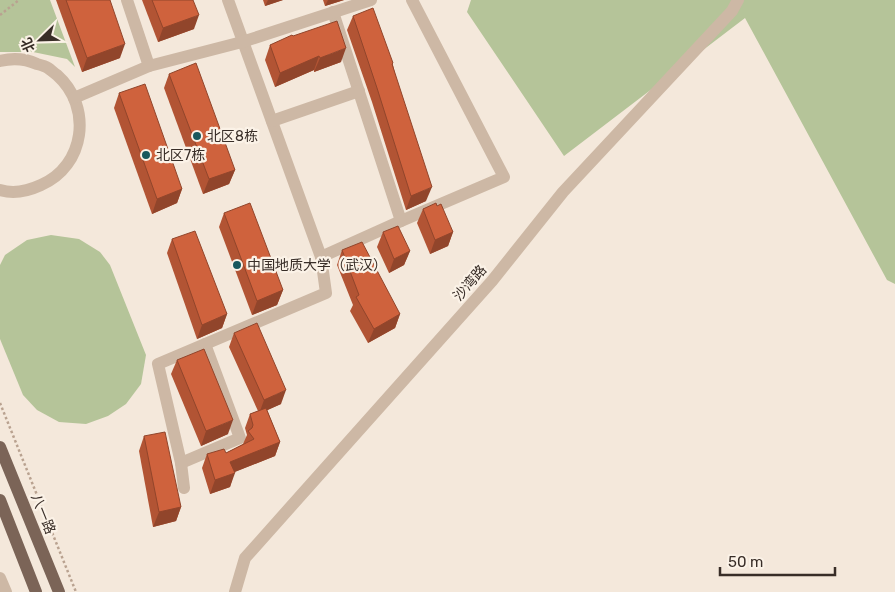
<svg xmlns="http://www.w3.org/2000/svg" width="895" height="592" viewBox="0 0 895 592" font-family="Rubik,'Noto Sans SC',sans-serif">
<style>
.green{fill:#b5c499}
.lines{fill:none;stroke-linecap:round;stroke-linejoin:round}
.path{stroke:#b9a290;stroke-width:2.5;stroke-dasharray:2.5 2.5;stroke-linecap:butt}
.minor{stroke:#cdb8a5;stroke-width:12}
.major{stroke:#7b6457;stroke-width:12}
.wall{fill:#b25434}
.shaded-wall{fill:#91452b}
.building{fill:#cf623d;stroke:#91452b}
.poi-dot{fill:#19585d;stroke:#fbf2e7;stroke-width:2}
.labels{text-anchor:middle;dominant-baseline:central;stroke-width:4.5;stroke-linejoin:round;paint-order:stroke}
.poi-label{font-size:14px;fill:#382d27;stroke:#fbf2e7;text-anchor:start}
.street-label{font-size:14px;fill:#382d27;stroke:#fbf2e7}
</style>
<rect width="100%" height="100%" fill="#f4e8db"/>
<g class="green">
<path d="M0 0H50L75 67 67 59 33 52H0Z"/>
<path d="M471 0H895V284L887 280 745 18 564 156 467 12Z"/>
<path d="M51 235 79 239 100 252 110 265 146 355 141 384 126 404 108 416 86 424 59 422 37 410 23 395 0 339V265L5 255 27 240Z"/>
</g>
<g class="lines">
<g class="path">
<path d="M0 15 19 0"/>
<path d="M0 403 76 592"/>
</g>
<g class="minor">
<path d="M127 0 149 66"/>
<path d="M228 0 321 257 401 221 504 177 412 0"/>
<path d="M333 12 401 221"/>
<path d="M0 61C12 58 26 59 37 64 41 65 45 66 48 68 51 70 54 73 57 75 93 107 85 166 41 185 28 191 13 194 0 190"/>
<path d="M74 98 149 66 242 42 371 0"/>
<path d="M272 121 359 91"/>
<path d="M181 463 240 438 205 344"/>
<path d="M184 488 181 463 158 364 326 293 321 257"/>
<path d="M0 578 6 592"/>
<path d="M235 592 245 558 492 281 563 192 732 11 738 0"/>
</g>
<g class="major">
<path d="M0 447 59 592"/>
<path d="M0 500 36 592"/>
</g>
</g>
<g class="wall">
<path d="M56 0H110L120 58 82 72Z"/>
<path d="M142 0H193L194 29 158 42Z"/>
<path d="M263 0H283L265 6Z"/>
<path d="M323 0H344L325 6Z"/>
<path d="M353 16 393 63V65L426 201 406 210 372 102 347 30Z"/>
<path d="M293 36 341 62 314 72V70L275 87 265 60 270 45Z"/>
<path d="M169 74 235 170 229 184 203 194 164 88Z"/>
<path d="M119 93 182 189 177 203 152 214 114 108Z"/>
<path d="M437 206 453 232 448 246 430 254 417 223 423 209Z"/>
<path d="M224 213 283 290 277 305 252 315 219 227Z"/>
<path d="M383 232 410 251 404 265 389 273 377 247Z"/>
<path d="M172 239 227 314 222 328 197 339 167 253Z"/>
<path d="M342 250 400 314 395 328 368 343 350 311 353 305 337 265Z"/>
<path d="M234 333 281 404 267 410 280 442 275 456 234 472 230 487 210 494 202 468 207 454 226 453 243 444 247 435 245 428 250 414 258 411 229 347Z"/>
<path d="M177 360 228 434 201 446 171 374Z"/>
<path d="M144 436 181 507 176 521 153 527 139 451Z"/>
</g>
<g class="shaded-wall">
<path d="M268 0H283L265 6Z"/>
<path d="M328 0H344L325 6Z"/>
<path d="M199 15 194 29 158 42 163 28Z"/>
<path d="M125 44 120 58 82 72 87 58Z"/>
<path d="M346 48 341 62 314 72 320 58Z"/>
<path d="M319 56 314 70 275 87 280 73Z"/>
<path d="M235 170 229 184 203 194 209 179Z"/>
<path d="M432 187 426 201 406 210 411 196Z"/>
<path d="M182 189 177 203 152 214 157 199Z"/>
<path d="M453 232 448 246 430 254 435 240Z"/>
<path d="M410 251 404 265 389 273 394 259Z"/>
<path d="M283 290 277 305 252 315 257 301Z"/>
<path d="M227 314 222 328 197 339 202 325Z"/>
<path d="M400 314 395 328 368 343 374 329Z"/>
<path d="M286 390 281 404 259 414 264 400Z"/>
<path d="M233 420 228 434 201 446 206 431Z"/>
<path d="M280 442 275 456 225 476 230 462Z"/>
<path d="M235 473 230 487 210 494 215 480Z"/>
<path d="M181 507 176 521 153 527 159 512Z"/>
</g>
<g class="building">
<path d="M66 0H110L125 44 87 58Z"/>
<path d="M152 0H193L199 15 163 28Z"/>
<path d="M373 8 393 63 392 64 432 187 411 196 377 88 353 16Z"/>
<path d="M337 21 346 48 320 58 319 56 280 73 270 45 292 35 293 36Z"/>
<path d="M196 63 235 170 209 179 169 74Z"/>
<path d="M145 84 182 189 157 199 119 93Z"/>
<path d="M250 203 283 290 257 301 224 213Z"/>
<path d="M436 203 437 206 441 204 453 232 435 240 423 209Z"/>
<path d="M398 226 410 251 394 259 383 232Z"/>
<path d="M195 231 227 314 202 325 172 239Z"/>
<path d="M362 242 400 314 374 329 356 297 359 295 342 250Z"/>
<path d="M257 323 286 390 264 400 234 333Z"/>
<path d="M204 349 233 420 206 431 177 360Z"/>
<path d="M266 408 280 442 230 462 235 473 215 480 207 454 224 449 226 453 254 439 248 431 252 428 253 425 250 414Z"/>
<path d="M165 432 181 507 159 512 144 436Z"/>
</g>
<g class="poi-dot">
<circle cx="197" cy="136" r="5"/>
<circle cx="146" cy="155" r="5"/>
<circle cx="237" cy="265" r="5"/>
</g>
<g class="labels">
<g class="poi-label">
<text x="207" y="136">北区8栋</text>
<text x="156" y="155">北区7栋</text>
<text x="247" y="265">中国地质大学（武汉）</text>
</g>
<g class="street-label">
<text transform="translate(470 283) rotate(-49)">沙湾路</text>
<text transform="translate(43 514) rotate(68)">八一路</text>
</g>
</g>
<g transform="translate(40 40) rotate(247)" stroke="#fbf2e7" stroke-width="4" paint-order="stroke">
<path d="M0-4L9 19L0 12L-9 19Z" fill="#382d27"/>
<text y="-8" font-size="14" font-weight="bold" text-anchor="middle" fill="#382d27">北</text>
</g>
<path d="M720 567v8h115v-8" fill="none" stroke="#382d27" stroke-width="2.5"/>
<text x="728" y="567" font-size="15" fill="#382d27" stroke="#fbf2e7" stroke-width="4" paint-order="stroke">50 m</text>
</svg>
